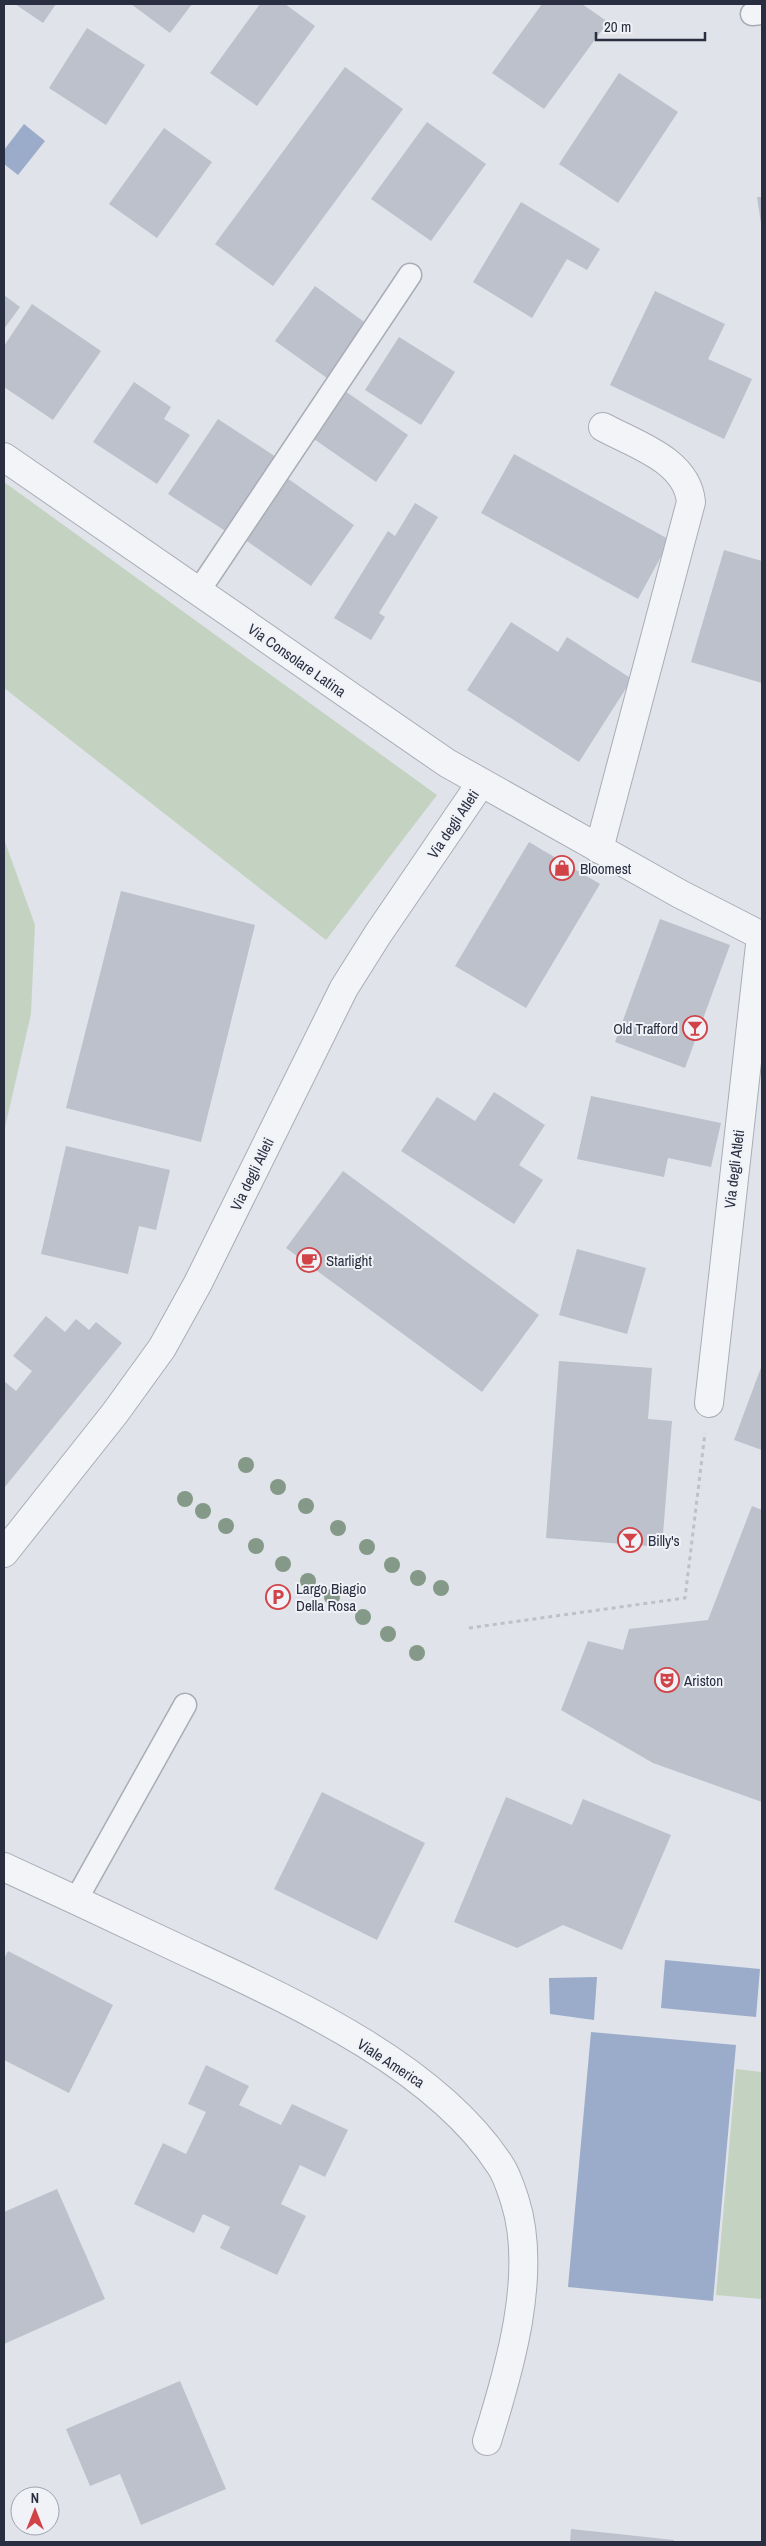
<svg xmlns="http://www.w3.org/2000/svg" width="766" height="2546" viewBox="0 0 766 2546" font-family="'Archivo Narrow',sans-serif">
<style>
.green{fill:#c4d3c1}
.water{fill:#9bacca}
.building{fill:#bdc1cc}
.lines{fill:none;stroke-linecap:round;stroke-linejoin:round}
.service-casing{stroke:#a9adb7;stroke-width:25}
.minor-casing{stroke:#a9adb7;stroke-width:30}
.path{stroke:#bec1c8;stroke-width:3;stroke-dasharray:4 4;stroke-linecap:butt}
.service{stroke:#f3f4f7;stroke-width:22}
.minor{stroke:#f3f4f7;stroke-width:28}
.tree{fill:#849987}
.labels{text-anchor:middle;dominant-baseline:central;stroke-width:4;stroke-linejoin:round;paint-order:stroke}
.street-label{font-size:15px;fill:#292f41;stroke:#f0f2f7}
.poi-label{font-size:15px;fill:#292f41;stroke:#f0f2f7;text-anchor:start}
</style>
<rect width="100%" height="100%" fill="#e0e3e9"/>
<g class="green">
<path d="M4 482 437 795 326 940 4 688Z"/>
<path d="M4 839 35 925 31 1014 4 1132Z"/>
<path d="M736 2069 762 2072V2299L716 2295Z"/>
</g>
<g class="water">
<path d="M24 124 45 141 18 175 4 164V150Z"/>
<path d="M665 1960 760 1969 756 2017 661 2008Z"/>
<path d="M597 1977 594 2020 550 2014 549 1978Z"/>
<path d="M591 2032 736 2045 713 2301 568 2287Z"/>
</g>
<g class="building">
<path d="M15 4H56L43 23Z"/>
<path d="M131 4H192L170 33Z"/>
<path d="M260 4H285L315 26 257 106 210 73Z"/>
<path d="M542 4H582L608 22 544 109 492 73Z"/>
<path d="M87 28 145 65 106 125 49 88Z"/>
<path d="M345 67 403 109 273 286 215 244Z"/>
<path d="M619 73 678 112 618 203 559 164Z"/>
<path d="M427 122 486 164 431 241 371 199Z"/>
<path d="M164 128 212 162 157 238 109 204Z"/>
<path d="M757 197H762V223H761Z"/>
<path d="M521 202 600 249 587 270 567 259 532 318 473 282Z"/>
<path d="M315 286 367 324 327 378 275 341Z"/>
<path d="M655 291 725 324 708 359 752 379 724 439 610 385Z"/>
<path d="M4 295 20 307 4 329Z"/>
<path d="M32 304 101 351 53 420 4 387V346Z"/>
<path d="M399 337 455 372 421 425 365 390Z"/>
<path d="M134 382 171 407 164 419 190 435 157 484 93 442Z"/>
<path d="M345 391 408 435 376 482 311 437Z"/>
<path d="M218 419 276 457 227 532 168 494Z"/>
<path d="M514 454 670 540 638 599 481 513Z"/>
<path d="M287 478 354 525 311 586 244 539Z"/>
<path d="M415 503 438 517 379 613 385 617 371 640 334 618 388 531 395 536Z"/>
<path d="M724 550 762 561V683L691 662Z"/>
<path d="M511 622 558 652 567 637 632 679 579 762 467 690Z"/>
<path d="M529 842 600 884 526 1008 455 966Z"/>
<path d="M121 891 255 925 201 1142 66 1108Z"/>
<path d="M660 919 730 945 685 1068 615 1042Z"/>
<path d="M494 1092 545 1125 519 1165 543 1180 514 1224 401 1151 437 1097 475 1121Z"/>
<path d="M591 1096 721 1123 711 1167 668 1158 664 1177 577 1159Z"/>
<path d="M66 1146 170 1170 156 1230 139 1226 128 1274 41 1254Z"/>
<path d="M343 1171 539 1315 482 1392 286 1248Z"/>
<path d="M577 1249 646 1268 627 1334 559 1315Z"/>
<path d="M46 1316 65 1332 76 1319 89 1330 96 1322 122 1343 4 1488V1381L16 1391 32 1371 13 1356Z"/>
<path d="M559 1361 652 1368 648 1419 672 1421 662 1547 546 1538Z"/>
<path d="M762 1365V1450L734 1440Z"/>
<path d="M752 1506 762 1510V1802L653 1763 561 1710 588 1641 623 1650 629 1629 708 1620Z"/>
<path d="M322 1792 425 1843 377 1940 274 1889Z"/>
<path d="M506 1797 572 1825 583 1799 671 1835 622 1950 563 1925 517 1948 454 1922Z"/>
<path d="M8 1951 113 2005 69 2093 4 2060V1959Z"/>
<path d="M206 2065 249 2086 239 2105 281 2125 292 2104 348 2130 325 2177 300 2165 281 2204 306 2216 277 2275 220 2248 230 2227 203 2214 194 2233 134 2204 163 2143 186 2154 206 2112 188 2104Z"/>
<path d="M57 2189 105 2299 4 2344V2212Z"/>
<path d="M180 2381 226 2489 141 2525 120 2474 90 2486 66 2429Z"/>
<path d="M571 2529 674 2540V2542H570Z"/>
</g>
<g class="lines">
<defs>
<g id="service">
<path d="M752 14 762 13"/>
<path d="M198 592 410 275"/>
<path d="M76 1900 185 1705"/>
</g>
<g id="minor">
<path d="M4 457 447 763 680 894 762 936"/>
<path d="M599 849 691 502C687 460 636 445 603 427"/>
<path d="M709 1403 761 936"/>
<path d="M4 1553 115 1413 162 1348 198 1283 344 988 378 934 481 783"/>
<path d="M4 1867C65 1895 125 1923 186 1952 291 2001 435 2065 500 2165 507 2175 511 2189 515 2201 538 2274 509 2371 487 2441"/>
</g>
</defs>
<use href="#service" class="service-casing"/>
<use href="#minor" class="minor-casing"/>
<path class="path" d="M469 1628 685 1598 705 1433"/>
<use href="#service" class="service"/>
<use href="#minor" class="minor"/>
</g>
<g class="tree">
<circle cx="246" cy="1465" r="8"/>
<circle cx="278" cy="1487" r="8"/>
<circle cx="185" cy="1499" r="8"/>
<circle cx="306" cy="1506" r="8"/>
<circle cx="203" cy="1511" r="8"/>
<circle cx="226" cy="1526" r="8"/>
<circle cx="338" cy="1528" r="8"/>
<circle cx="256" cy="1546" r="8"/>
<circle cx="367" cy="1547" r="8"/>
<circle cx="283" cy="1564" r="8"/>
<circle cx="392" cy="1565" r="8"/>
<circle cx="418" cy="1578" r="8"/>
<circle cx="308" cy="1581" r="8"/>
<circle cx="441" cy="1588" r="8"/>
<circle cx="332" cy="1597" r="8"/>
<circle cx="363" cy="1617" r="8"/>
<circle cx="388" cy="1634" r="8"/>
<circle cx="417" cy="1653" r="8"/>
</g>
<defs>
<symbol id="shop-ring" viewBox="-11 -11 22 22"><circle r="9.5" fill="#f0f2f7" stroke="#d04448" stroke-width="1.5"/><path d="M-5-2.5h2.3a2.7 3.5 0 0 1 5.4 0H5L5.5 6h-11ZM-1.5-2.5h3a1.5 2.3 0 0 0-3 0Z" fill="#d04448"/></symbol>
<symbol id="bar-ring" viewBox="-11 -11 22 22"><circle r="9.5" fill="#f0f2f7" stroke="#d04448" stroke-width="1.5"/><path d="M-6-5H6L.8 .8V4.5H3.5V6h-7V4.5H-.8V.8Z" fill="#d04448"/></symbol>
<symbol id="cafe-ring" viewBox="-11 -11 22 22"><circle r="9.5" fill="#f0f2f7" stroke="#d04448" stroke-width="1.5"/><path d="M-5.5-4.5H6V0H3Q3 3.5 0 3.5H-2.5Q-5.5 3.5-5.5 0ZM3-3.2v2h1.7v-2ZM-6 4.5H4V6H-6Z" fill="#d04448"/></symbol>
<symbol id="parking-ring" viewBox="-11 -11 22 22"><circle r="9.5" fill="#f0f2f7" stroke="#d04448" stroke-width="1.5"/><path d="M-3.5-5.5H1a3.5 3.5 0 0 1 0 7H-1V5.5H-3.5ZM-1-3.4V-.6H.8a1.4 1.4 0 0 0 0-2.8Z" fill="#d04448"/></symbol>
<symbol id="theatre-ring" viewBox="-11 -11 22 22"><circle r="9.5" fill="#f0f2f7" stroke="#d04448" stroke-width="1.5"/><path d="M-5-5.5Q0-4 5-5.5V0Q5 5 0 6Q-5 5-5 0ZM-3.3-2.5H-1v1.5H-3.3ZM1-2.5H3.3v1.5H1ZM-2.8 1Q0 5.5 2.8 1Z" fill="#d04448"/></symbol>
</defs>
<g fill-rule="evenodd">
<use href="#shop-ring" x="548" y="854" width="28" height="28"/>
<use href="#bar-ring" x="681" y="1014" width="28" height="28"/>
<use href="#cafe-ring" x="295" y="1246" width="28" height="28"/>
<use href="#bar-ring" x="616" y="1526" width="28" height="28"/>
<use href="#parking-ring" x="264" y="1583" width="28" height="28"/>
<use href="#theatre-ring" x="653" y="1666" width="28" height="28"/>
</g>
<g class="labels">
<g class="street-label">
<text transform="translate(297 660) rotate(35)">Via Consolare Latina</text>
<text transform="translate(453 824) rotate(-56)">Via degli Atleti</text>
<text transform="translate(734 1169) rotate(-83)">Via degli Atleti</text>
<text transform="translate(252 1174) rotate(-64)">Via degli Atleti</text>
<text transform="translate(391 2063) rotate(33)">Viale America</text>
</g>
<g class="poi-label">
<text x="580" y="868">Bloomest</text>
<text x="678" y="1028" text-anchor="end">Old Trafford</text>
<text x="326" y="1260">Starlight</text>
<text x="648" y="1540">Billy's</text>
<text x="296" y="1588">Largo Biagio<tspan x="296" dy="17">Della Rosa</tspan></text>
<text x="684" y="1680">Ariston</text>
</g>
</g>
<rect width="766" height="2546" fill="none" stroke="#292f41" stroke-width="10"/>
<g transform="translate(35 2511)"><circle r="24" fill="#f0f2f7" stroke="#a0a4ae"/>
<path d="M0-4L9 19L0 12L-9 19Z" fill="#d04448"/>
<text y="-8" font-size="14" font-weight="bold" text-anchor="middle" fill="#292f41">N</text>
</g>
<path d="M596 32v8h109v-8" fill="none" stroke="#292f41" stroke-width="2.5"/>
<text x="604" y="32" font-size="15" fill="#292f41" stroke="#f0f2f7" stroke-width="4" paint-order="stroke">20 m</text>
</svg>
